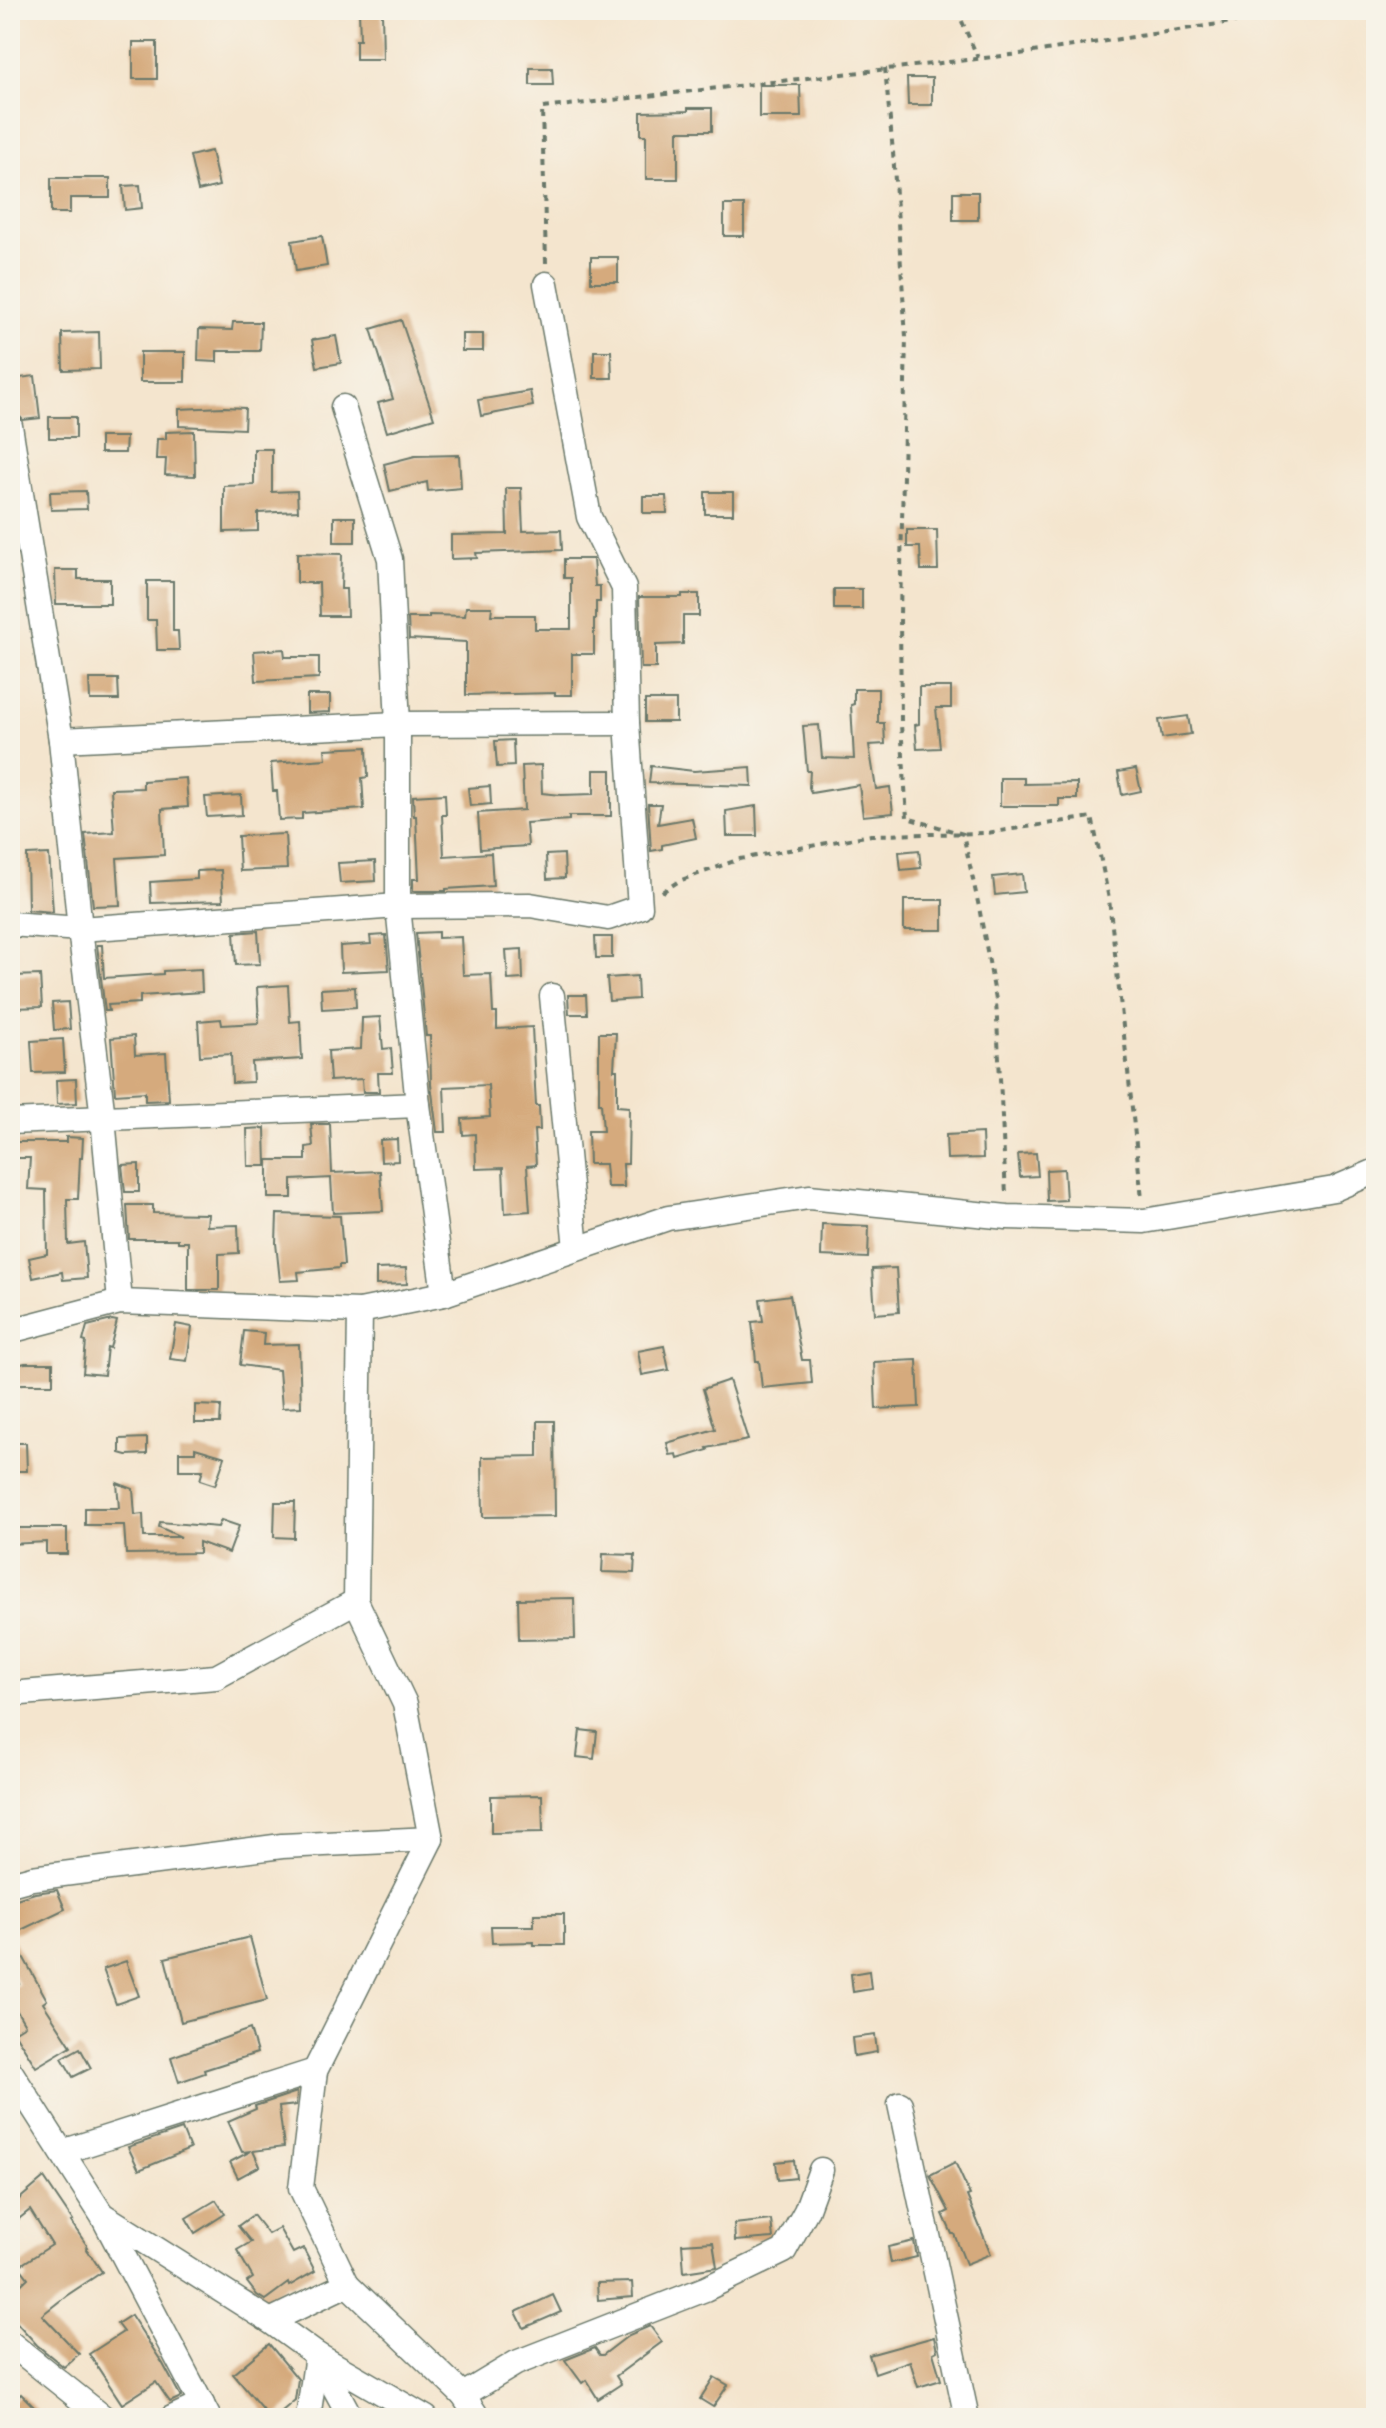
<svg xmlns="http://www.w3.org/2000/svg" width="1386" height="2428" viewBox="0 0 1386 2428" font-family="'Comic Neue',sans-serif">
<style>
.building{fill:#d5aa7d}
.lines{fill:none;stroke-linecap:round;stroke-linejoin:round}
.minor-casing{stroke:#6a786a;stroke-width:27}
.path{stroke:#6a786a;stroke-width:4;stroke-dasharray:6 6;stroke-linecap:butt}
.minor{stroke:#fff;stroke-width:24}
</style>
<rect width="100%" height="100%" fill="#f7f3e8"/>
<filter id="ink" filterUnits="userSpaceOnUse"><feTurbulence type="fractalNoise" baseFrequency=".0125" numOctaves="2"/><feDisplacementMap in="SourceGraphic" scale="16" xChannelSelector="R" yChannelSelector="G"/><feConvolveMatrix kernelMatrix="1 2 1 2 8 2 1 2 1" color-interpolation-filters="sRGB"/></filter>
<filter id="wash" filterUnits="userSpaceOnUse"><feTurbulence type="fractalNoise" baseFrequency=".006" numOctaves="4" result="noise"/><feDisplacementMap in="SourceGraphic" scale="32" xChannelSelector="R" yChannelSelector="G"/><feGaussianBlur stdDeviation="1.8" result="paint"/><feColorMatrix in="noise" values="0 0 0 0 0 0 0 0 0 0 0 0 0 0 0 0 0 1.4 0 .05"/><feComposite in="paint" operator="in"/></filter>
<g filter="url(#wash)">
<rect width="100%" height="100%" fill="#f4e5ce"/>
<g id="blocks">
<g class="building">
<path d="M359 10H382L383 59H356V40H360Z"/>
<rect x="133" y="42" width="24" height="37"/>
<path d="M530 68H552L553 85H530Z"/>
<path d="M907 78H932V105H908Z"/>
<path d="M759 85H800L801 117H759Z"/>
<path d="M688 108H712V131H678V179H646V135H641V112L688 111Z"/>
<path d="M211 151 219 186 198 191 190 156Z"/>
<path d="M51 178H110V198H70V213H51Z"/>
<path d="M140 185 142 208 125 210 123 186Z"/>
<rect x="953" y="192" width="25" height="28"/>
<rect x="724" y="205" width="20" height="31"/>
<path d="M322 236 327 266 296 271 292 241Z"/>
<rect x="591" y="257" width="27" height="25"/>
<path d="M401 320 434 418 387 432 378 403 393 399 371 329Z"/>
<path d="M233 322H261L260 351H217V362L198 361 199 329 232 330Z"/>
<path d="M99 332 100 369 63 370 62 333Z"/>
<rect x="462" y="334" width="21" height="17"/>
<path d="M336 336 341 363 317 367 312 340Z"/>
<path d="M594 351H611L612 378H594Z"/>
<rect x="140" y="352" width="45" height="30"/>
<path d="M35 376 40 418 23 420 15 412 11 379Z"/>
<path d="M530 391 533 406 481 416 478 400Z"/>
<path d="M224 407 245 408 244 429 179 426V409Z"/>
<rect x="49" y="417" width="27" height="21"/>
<path d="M194 431 195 476 165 475 166 459H156L157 439H166V432Z"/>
<path d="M100 437H126L125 453H100Z"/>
<path d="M254 449H272V492L297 491 298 511 258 513V531L224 532V486L254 485Z"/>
<path d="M459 455 461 488 428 491 427 482 390 491 384 464 415 456Z"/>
<path d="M506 488H521L523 531 561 530 562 550 476 553 477 558 451 559V535L507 534Z"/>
<path d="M86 491 87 509 51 510 50 492Z"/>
<rect x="705" y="492" width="28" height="22"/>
<path d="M643 496H666L667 513H643Z"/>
<rect x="334" y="517" width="21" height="25"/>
<path d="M907 530H937L938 570H921L920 547H907Z"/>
<path d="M297 553 342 554 341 589H346L347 616H320L319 583H297Z"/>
<path d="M564 559H593L595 586H600V602H596V619H594V654H572V695H555V693L466 695V642L409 639 408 618H429V615L465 616 466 607H492L491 615H535V629H571V578H564Z"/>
<path d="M55 570H78V579H110V604H56Z"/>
<path d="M147 581H173V631H178L179 650H157L156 620H147Z"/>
<rect x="834" y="589" width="28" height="20"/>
<path d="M682 594H699V616H683V644L656 645V668H641L639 597H682Z"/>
<path d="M284 649 285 657H319V678L256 681 254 651Z"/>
<path d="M89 679H118L119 700H90Z"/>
<path d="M919 687H951V708H936L940 748 917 749 915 725 919 724Z"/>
<path d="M854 689H878V723H884L885 744 869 745 876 789 890 787 893 813 863 816 859 785 811 793 809 787 810 771H807L803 726 819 725 822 758 854 759 851 705 854 704Z"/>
<path d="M307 695H330V712L307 713Z"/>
<rect x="645" y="700" width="31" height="22"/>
<path d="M1188 716 1191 734 1162 738 1159 720Z"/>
<path d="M513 740 514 766 497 767 495 741Z"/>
<path d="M367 747 368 777 362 778 364 809 302 813V819L279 820 277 791H273L271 763 326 759 325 749Z"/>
<path d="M541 765 542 793 561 795 594 794V770H611V816H569V820L526 823 528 846 480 849 478 813 524 810 522 766Z"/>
<path d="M651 766 694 771 751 767 752 786 649 783Z"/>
<path d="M1136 769 1141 791 1122 795 1118 772Z"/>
<path d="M186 778 188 807 162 809 164 855 117 858 120 905 93 906 85 834 114 832 111 789 143 788V781Z"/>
<path d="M1000 778H1024V784L1077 783V799H1059V806H1000Z"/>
<path d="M490 786 491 804 470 806 468 788Z"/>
<path d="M445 794 446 815H442L444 856 491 853 493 886 446 889V891H413V879H419L416 816H414L413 796Z"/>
<path d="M241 795 242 815 207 817 205 797Z"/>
<path d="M648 804H661L658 824 692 818 696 838 662 845V849L651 851Z"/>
<path d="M756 806 757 836H727L726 811Z"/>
<path d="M285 834 287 869 240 871 238 836Z"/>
<path d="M919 850 921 868 901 870 899 852Z"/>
<path d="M49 854 53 912 28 910 27 855Z"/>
<path d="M564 854 565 878 547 879 546 855Z"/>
<path d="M375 861 376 881 340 883 338 863Z"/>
<path d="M221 870 223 901 151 903 150 882 197 879V871Z"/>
<path d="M1022 874 1024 892 995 895 993 877Z"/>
<rect x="904" y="900" width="39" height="30"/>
<path d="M258 931 260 964 236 965 234 933Z"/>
<path d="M438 932V938L461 937 463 975 491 974 493 1013H497V1029L532 1027 536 1106H539L540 1130H534L536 1165 527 1166 530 1211 505 1213 503 1168 476 1169 475 1134 463 1135 462 1119 490 1117 488 1085 444 1087 446 1132H437L431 1084 430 1036H426L416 933Z"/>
<path d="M386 935 389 970 341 972 340 946 371 944 370 936Z"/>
<path d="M595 937H612V958H596Z"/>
<path d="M97 945H102L104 978 163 974V971L201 969 202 992 140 996V1003L108 1005 109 1011H105Z"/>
<path d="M522 949 523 979 508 980 506 950Z"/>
<path d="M40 975 42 1007 14 1008 12 976Z"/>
<path d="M637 976 638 999 609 1001 607 978Z"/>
<path d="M288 985 290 1022 300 1021 302 1059 252 1062 253 1082 232 1083 231 1054 200 1056 198 1021 221 1019 222 1025 259 1023 257 987Z"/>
<path d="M355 987 356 1007 322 1009 321 989Z"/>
<path d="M568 995H586L587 1014H569Z"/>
<path d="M68 1002 70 1029 54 1030 52 1003Z"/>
<path d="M380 1017 383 1049 391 1048 393 1073H378L379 1092H363L362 1079 330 1081 328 1051 361 1049 362 1018Z"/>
<path d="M599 1033H616L614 1070H617V1106L629 1107 628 1164H623L624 1187H607L605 1164H589L588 1131H603L601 1103H599Z"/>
<path d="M134 1036 135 1055 166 1053 169 1100 145 1101V1092L115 1094 111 1038Z"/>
<path d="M63 1039 65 1072 33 1073 31 1041Z"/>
<path d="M76 1079 77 1103 57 1104 56 1080Z"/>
<path d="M311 1124H330L332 1173 380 1171 383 1211 333 1213 331 1178 292 1180V1198H268V1160H306V1147L313 1146Z"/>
<path d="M265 1128 266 1166H248L247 1129Z"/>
<path d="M982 1133 983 1158 947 1159 946 1135Z"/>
<path d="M66 1137 83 1138 82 1158H80L78 1199H67L68 1244 84 1242 87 1278 63 1280 62 1272 33 1278 29 1258 47 1254 46 1190 28 1189 30 1158H14V1142H66Z"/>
<path d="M397 1139 398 1161 381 1162 380 1140Z"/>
<path d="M1036 1153 1038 1176 1020 1177 1018 1154Z"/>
<path d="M139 1164V1192H125L122 1165Z"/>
<path d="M1064 1169 1066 1200 1047 1201 1046 1170Z"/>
<path d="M127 1205H153V1213L208 1214 207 1226 238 1225 239 1253 219 1254V1290H188V1242H178V1239H129Z"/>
<path d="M277 1214 340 1216 344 1265H339V1268L298 1272 299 1280 280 1281 276 1243Z"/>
<path d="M822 1224 869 1226 868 1258 821 1256Z"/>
<path d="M406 1268 407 1284 376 1285V1269Z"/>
<path d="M896 1268 899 1312 875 1314 872 1269Z"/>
<path d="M790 1295 802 1360H810L812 1383 762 1388 759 1361H756L752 1322 763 1321 760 1299Z"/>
<path d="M112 1320 117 1321 110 1348 107 1347 104 1375 83 1373 86 1342 83 1341 87 1326Z"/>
<path d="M176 1324 192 1327 187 1361 170 1359Z"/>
<path d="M244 1331 264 1333 263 1345 299 1344 301 1407 282 1408 279 1370 240 1365Z"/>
<path d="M664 1346 669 1370 642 1375 638 1351Z"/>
<path d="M917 1360 919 1407 876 1409 874 1362Z"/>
<path d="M25 1363H53V1384H22L10 1387V1367Z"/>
<path d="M729 1380 748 1440 707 1448 708 1450 678 1459 677 1454 670 1455 667 1443 715 1429 703 1389Z"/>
<path d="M195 1405 221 1406 220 1423H195Z"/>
<path d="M538 1421H554L555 1516 483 1517 482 1457 538 1456Z"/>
<path d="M147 1438V1454L127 1455 120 1453V1439Z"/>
<path d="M10 1443H26L27 1471H10Z"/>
<path d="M195 1448 225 1457 215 1485 200 1480 203 1470H179V1452H195Z"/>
<path d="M117 1483 133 1489 135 1515 143 1514 144 1537H181L159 1527 160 1522 218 1527 221 1520 239 1526 229 1553 199 1542V1553L126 1554 124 1525H85V1508H119Z"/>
<path d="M275 1502H295L294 1538 274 1537Z"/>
<path d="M10 1528H67V1554H46V1542L10 1544Z"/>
<path d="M603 1554 635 1555 634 1573 602 1572Z"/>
<path d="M574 1598 575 1639 519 1640 518 1599Z"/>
<path d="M580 1730 597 1732 594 1759 577 1757Z"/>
<path d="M542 1795 543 1832 491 1833V1796Z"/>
<path d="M57 1890 65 1909 15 1933 10 1922V1901L35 1893Z"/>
<path d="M534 1914H564V1945H534V1942L492 1943 491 1926H534Z"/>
<path d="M10 1933 47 2000 43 2003 71 2046 36 2067 14 2032 25 2025 10 1999V1989L19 1984 10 1968Z"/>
<path d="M250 1937 267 2000 181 2022 165 1958Z"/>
<path d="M126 1961 139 1996 116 2004 103 1969Z"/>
<path d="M869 1971 871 1989 853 1992 851 1974Z"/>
<path d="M250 2029 257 2053 204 2070 205 2073 179 2082 171 2057Z"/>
<path d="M875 2035 877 2052 854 2056 852 2038Z"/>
<path d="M80 2048 91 2068 73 2077 62 2058Z"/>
<path d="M297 2092 296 2105 279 2107 284 2147 253 2151 260 2166 238 2178 230 2162 251 2151 242 2152 228 2121 256 2109 255 2106Z"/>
<path d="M182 2129 190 2149 139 2170 128 2147Z"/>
<path d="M794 2160 796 2178 778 2180 776 2162Z"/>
<path d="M955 2162 970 2195 967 2196 991 2254 966 2264 954 2234H952L943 2214 949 2211 930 2175Z"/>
<path d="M44 2178 73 2221 71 2222 88 2247 86 2248 102 2272 66 2296 42 2315 79 2354 64 2367 37 2345 10 2315V2295L28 2278 19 2266 52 2245 30 2210 10 2226V2207Z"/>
<path d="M216 2200 225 2214 195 2233 186 2218Z"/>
<path d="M253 2215 268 2234 279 2228 293 2253 303 2248 315 2271 289 2286 288 2283 265 2300 257 2295 247 2282 253 2278 237 2250 251 2242 238 2226Z"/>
<path d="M771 2220 773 2238 735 2241 734 2224Z"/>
<path d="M914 2241 917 2257 891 2263 888 2247Z"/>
<path d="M713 2242 717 2267 684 2272 682 2244Z"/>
<path d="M632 2282 633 2297 598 2300 597 2283Z"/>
<path d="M553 2295 561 2312 524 2328 516 2312Z"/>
<path d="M131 2315 163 2364 181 2397 170 2402 156 2382 122 2404 89 2354 123 2332 117 2324Z"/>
<path d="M650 2326 662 2342 616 2376 621 2384 598 2399 586 2380 582 2383 565 2360 595 2348 600 2355H603L629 2335Z"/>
<path d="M934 2337 937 2351 933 2353 941 2380 918 2387 910 2361 875 2373 869 2355Z"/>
<path d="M269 2344 298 2379 295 2400 274 2418H270L233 2374Z"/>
<path d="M714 2377 728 2385 713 2407 700 2399Z"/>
<path d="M21 2394 45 2418H10V2404Z"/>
</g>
</g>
</g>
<g filter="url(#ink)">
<use href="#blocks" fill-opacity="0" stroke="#6a786a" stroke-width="2"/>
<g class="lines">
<defs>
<g id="minor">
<path d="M343 407 390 559 398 724V906L418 1105 444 1294"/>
<path d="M10 426 61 740 80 929 103 1118 120 1302"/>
<path d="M61 740 398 724 627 723"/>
<path d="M10 924 80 929 398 906 530 905 608 918 640 907 627 723 624 588 589 517 546 284"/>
<path d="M552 996 576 1249"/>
<path d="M10 1122 418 1105"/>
<path d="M10 1331 120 1302 360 1311 444 1294 668 1218 809 1197 1007 1217 1144 1221 1334 1189 1376 1171"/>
<path d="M10 1694 216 1677 356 1601"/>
<path d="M10 1884 32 1878 282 1846 431 1839"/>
<path d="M10 2071 102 2215 209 2418"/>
<path d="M900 2104 967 2418"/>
<path d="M62 2152 315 2071"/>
<path d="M104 2216 270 2321 317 2355 426 2418"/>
<path d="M347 2284 301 2188 315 2071 431 1839 405 1704 356 1601 360 1311"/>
<path d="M270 2321 347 2284 463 2395 516 2363 705 2289 784 2251 806 2211 821 2170"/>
<path d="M10 2343 104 2418"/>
<path d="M318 2357 351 2418"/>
<path d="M463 2395 478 2418"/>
<path d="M172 2418 202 2404"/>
<path d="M308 2418 317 2355"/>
</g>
</defs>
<use href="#minor" class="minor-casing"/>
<g class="path">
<path d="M957 10 978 58"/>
<path d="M885 68 893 152 906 337 900 615 901 724 907 818 963 834 979 907 996 1000 1006 1195"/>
<path d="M546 263 542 108 1020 54 1311 10"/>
<path d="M662 892 679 881 740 859 871 835 987 833 1092 817 1109 899 1142 1199"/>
</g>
<use href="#minor" class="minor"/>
</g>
</g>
<rect width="1386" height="2428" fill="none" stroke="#f7f3e8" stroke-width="40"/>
</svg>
